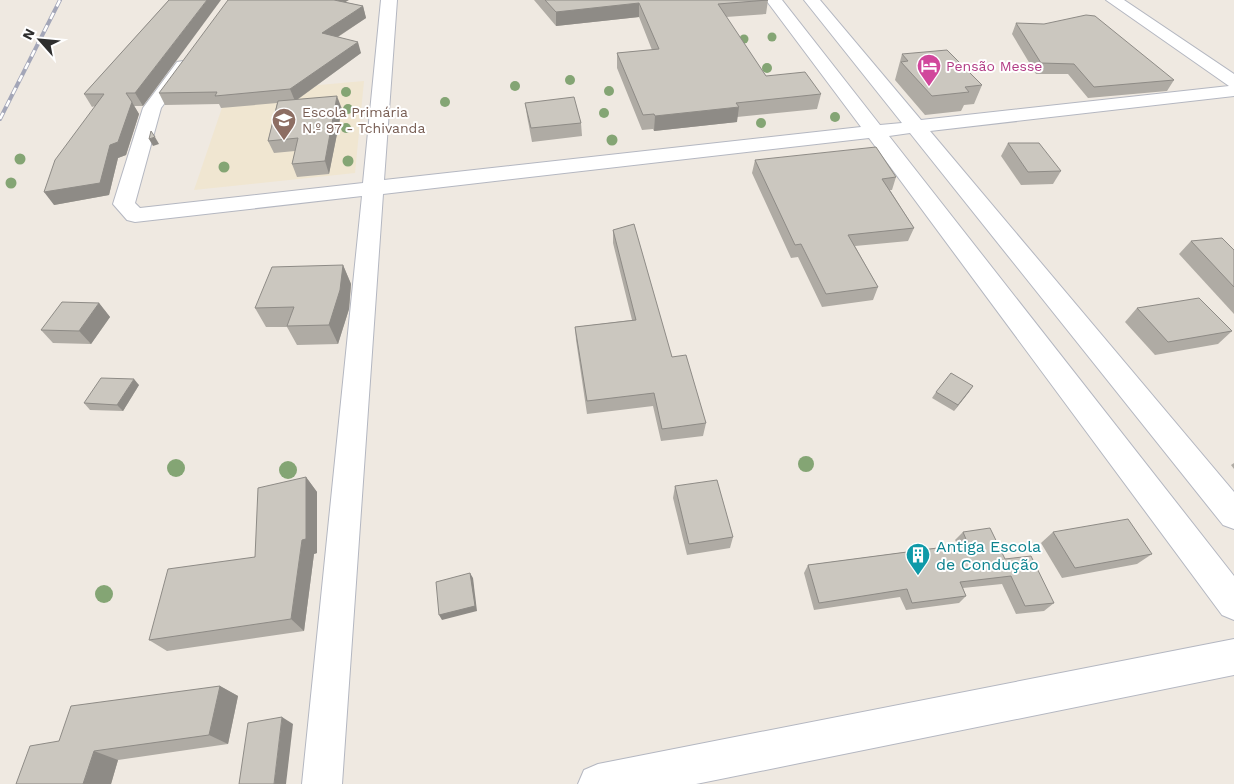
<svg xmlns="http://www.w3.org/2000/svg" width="1234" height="784" viewBox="0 0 1234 784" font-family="'Work Sans',sans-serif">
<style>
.education{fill:#f0e6d1}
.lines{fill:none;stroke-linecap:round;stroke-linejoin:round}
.minor-casing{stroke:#b4b7c1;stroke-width:2}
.minor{fill:#fff;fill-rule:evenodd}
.rail-casing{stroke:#a3a6b8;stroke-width:4}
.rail{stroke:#fff;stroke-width:2.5;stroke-dasharray:7;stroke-linecap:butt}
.tree{fill:#84a574}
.wall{fill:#afaba4}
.shaded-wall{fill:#8e8b86}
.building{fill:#cbc7bf;stroke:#8e8b86}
.labels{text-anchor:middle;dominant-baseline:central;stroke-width:4;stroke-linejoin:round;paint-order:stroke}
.far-hotel-label{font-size:14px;fill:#b23c85;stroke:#fff;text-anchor:start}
.far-education-label{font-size:14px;fill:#785e54;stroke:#fff;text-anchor:start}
.culture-label{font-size:16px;fill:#0d838f;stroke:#fff;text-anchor:start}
</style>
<rect width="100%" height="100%" fill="#efe9e1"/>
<path class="education" d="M364 81 355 173 194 190 227 93Z"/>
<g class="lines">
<defs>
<g id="minor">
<path d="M381 0H397L384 180 861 127 766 0H782L880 125 902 123 804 0H820L921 120 1229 86 1106 0H1124L1234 74V96L930 131 1234 492V529L1223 525 910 133 889 136 1234 576V620L1222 615 869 138 383 194 342 784H302L362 196 135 222 127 220 113 204 143 108 177 62 183 61 189 62 192 66 161 108 135 203 140 208 363 183Z"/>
<path d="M1234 639V675L696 784H578L584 770 598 764Z"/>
</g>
</defs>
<use href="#minor" class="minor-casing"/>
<use href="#minor" class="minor"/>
<defs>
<path id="rail" d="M0 119 60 0"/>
</defs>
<use href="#rail" class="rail-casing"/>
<use href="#rail" class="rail"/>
</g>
<g class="tree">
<circle cx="772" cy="37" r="4.5"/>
<circle cx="744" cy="39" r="4.5"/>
<circle cx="767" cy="68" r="5"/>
<circle cx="570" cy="80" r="5"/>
<circle cx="515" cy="86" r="5"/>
<circle cx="609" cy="91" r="5"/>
<circle cx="346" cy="92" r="5"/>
<circle cx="445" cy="102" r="5"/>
<circle cx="348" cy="109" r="5"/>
<circle cx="604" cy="113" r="5"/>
<circle cx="835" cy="117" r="5"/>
<circle cx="761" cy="123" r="5"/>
<circle cx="346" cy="128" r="5"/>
<circle cx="612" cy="140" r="5.5"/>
<circle cx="20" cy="159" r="5.5"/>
<circle cx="348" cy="161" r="5.5"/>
<circle cx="224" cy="167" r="5.5"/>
<circle cx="11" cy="183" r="5.5"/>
<circle cx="806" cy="464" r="8"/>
<circle cx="176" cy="468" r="9"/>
<circle cx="288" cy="470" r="9"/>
<circle cx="104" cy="594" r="9"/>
</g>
<g class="wall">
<path d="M169 0 143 106H134L139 114 126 155 118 158 109 195 54 205 95 106 92 107 84 94Z"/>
<path d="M534 0H768L766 14 726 17 766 76 821 94 817 109 737 117V122L654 131 653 129 642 130 617 68V53L652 50 639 17 556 26Z"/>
<path d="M345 2 363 6 366 18 338 37 361 53 297 100 342 109 329 174 297 177 292 164 295 151 274 153 268 141 277 103 221 108 219 104 165 105 159 93Z"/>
<path d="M1016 23 1174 80 1167 91 1088 98 1068 74H1036L1012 34Z"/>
<path d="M902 54 982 85 974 104 964 105 961 111 925 115 895 80Z"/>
<path d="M525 103 581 123 582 136 532 142 527 116Z"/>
<path d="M1008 143 1061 171 1053 184 1021 185 1001 156Z"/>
<path d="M755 160 896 177 892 190H890L914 228 908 241 855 246 878 287 873 300 822 307 798 257 791 258 752 173Z"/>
<path d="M613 230 672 357 706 423 703 436 661 441 653 406 587 414 576 340 575 327 632 320 613 243Z"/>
<path d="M1191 241 1234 250V314L1179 254Z"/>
<path d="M343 265 351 284 349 309 338 344 297 345 287 327H266L255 308Z"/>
<path d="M99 303 110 317 91 344 53 343 41 330Z"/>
<path d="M1137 308 1232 331 1218 344 1155 355 1125 322Z"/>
<path d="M139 385 123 411 90 410 84 403Z"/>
<path d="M973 386 954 411 932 398 936 392Z"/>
<path d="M1234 463V469L1231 465Z"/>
<path d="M306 477 317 492V553L314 554 304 631 167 651 149 640 255 557Z"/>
<path d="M675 486 733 537 730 548 687 555 673 498Z"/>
<path d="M963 532 1005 559 1054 603 1044 611 1016 614 1002 584 963 588 966 596 959 603 906 610 900 597 814 610 804 573 808 565 958 545 955 540Z"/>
<path d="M1053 532 1152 554 1137 564 1062 578 1041 543Z"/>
<path d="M220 686 238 696 228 744 118 760 111 784H16L59 741Z"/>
</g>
<g class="shaded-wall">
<path d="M207 0H221L143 106 135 93Z"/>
<path d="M329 0H349L332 10Z"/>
<path d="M639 3V17L556 26V12Z"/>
<path d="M363 6 366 18 325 45 322 33Z"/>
<path d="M358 42 361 53 295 101 290 89Z"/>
<path d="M337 96 342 109 329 174 325 161Z"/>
<path d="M132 102 139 114 126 155 118 158 109 195 54 205 44 192 110 145Z"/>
<path d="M739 107 737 122 654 131 655 116Z"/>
<path d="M155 137 159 144 153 146 149 139Z"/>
<path d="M343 265 351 284 349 309 338 344 329 325Z"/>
<path d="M99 303 110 317 91 344 79 331Z"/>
<path d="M134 379 139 385 123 411 117 405Z"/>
<path d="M973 386 969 392 954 411 958 405Z"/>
<path d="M306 477 317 492V553L314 554 304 631 291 619 302 540Z"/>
<path d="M470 573 473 578 477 611 442 620 439 615Z"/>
<path d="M220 686 238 696 228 744 209 735Z"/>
<path d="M282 717 293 724 286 784H274Z"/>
<path d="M94 751 118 760 111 784H83Z"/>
</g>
<g class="building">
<path d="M169 0H207L135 93H126L132 102 118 142 110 145 100 183 44 192 55 160 104 94H84Z"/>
<path d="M228 0H334L363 6 322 33 358 42 290 89 215 96 217 92 159 93Z"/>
<path d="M545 0H768L718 4 766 76 805 72 821 94 736 103 739 107 655 116 654 114 643 115 617 53 659 49 639 3 556 12Z"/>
<path d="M1086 15 1095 16 1174 80 1094 87 1074 64 1041 63 1016 23 1044 24Z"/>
<path d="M947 50 982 85 965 87 969 92 932 96 901 62 908 61 902 54Z"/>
<path d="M337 96 325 161 292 164 298 138 268 141 278 101Z"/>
<path d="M574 97 581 123 531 128 525 103Z"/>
<path d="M151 131 155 137 149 139Z"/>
<path d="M1008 143H1039L1061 171 1028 172Z"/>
<path d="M876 147 896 177 882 179 914 228 848 235 878 287 826 294 801 244 795 245 755 160Z"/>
<path d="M634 224 672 357 686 355 706 423 662 429 654 393 587 401 575 327 636 320 613 230Z"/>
<path d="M1222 238 1234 250V287L1191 241Z"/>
<path d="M343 265 340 290 329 325 287 326 294 307 255 308 272 267Z"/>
<path d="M1199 298 1232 331 1168 342 1137 308Z"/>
<path d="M62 302 99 303 79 331 41 330Z"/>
<path d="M951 373 973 386 958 405 936 392Z"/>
<path d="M101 378 134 379 117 405 84 403Z"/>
<path d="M306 477V539L302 540 291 619 149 640 168 569 255 557 258 488Z"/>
<path d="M717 480 733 537 689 544 675 486Z"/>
<path d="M1128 519 1152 554 1075 568 1053 532Z"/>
<path d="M990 528 1005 559 1031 556 1054 603 1025 606 1011 576 960 582 966 596 912 603 907 589 819 603 808 565 968 544 963 532Z"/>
<path d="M470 573 475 606 439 615 436 582Z"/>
<path d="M220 686 209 735 94 751 83 784H16L30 746 59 741 71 706Z"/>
<path d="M282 717 274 784H239L248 723Z"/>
</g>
<defs>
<symbol id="hotel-pin" viewBox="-11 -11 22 30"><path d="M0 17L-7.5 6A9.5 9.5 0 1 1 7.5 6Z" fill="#d1479c" stroke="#fff"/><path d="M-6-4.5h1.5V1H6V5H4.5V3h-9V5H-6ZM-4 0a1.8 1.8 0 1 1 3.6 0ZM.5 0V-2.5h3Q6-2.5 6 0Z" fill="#fff"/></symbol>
<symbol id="school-pin" viewBox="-11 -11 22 30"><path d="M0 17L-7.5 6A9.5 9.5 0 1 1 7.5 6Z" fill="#8d6e63" stroke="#fff"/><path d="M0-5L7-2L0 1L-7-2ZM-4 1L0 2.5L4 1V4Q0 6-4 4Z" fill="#fff"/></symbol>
<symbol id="building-pin" viewBox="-11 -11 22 30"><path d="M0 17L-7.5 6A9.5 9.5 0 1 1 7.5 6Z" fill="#0f9aa8" stroke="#fff"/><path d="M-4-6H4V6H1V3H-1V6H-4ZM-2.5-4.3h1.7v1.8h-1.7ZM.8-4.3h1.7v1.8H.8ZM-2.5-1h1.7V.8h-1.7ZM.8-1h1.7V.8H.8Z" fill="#fff"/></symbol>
</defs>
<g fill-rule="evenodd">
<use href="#hotel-pin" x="915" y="52" width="28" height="38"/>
<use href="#school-pin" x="270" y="106" width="28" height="38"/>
<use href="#building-pin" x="904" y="541" width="28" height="38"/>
</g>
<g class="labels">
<g class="far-hotel-label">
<text x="946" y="66">Pensão Messe</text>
</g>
<g class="far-education-label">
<text x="302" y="112">Escola Primária<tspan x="302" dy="16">N.º 97 - Tchivanda</tspan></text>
</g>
<g class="culture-label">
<text x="936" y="546">Antiga Escola<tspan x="936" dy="18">de Condução</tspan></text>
</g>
</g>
<g transform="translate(40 40) rotate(297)" stroke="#ffffff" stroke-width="4" paint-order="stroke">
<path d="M0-4L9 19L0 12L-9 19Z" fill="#2e2e2e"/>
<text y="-8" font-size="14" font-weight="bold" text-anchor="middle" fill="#2e2e2e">N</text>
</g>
</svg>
